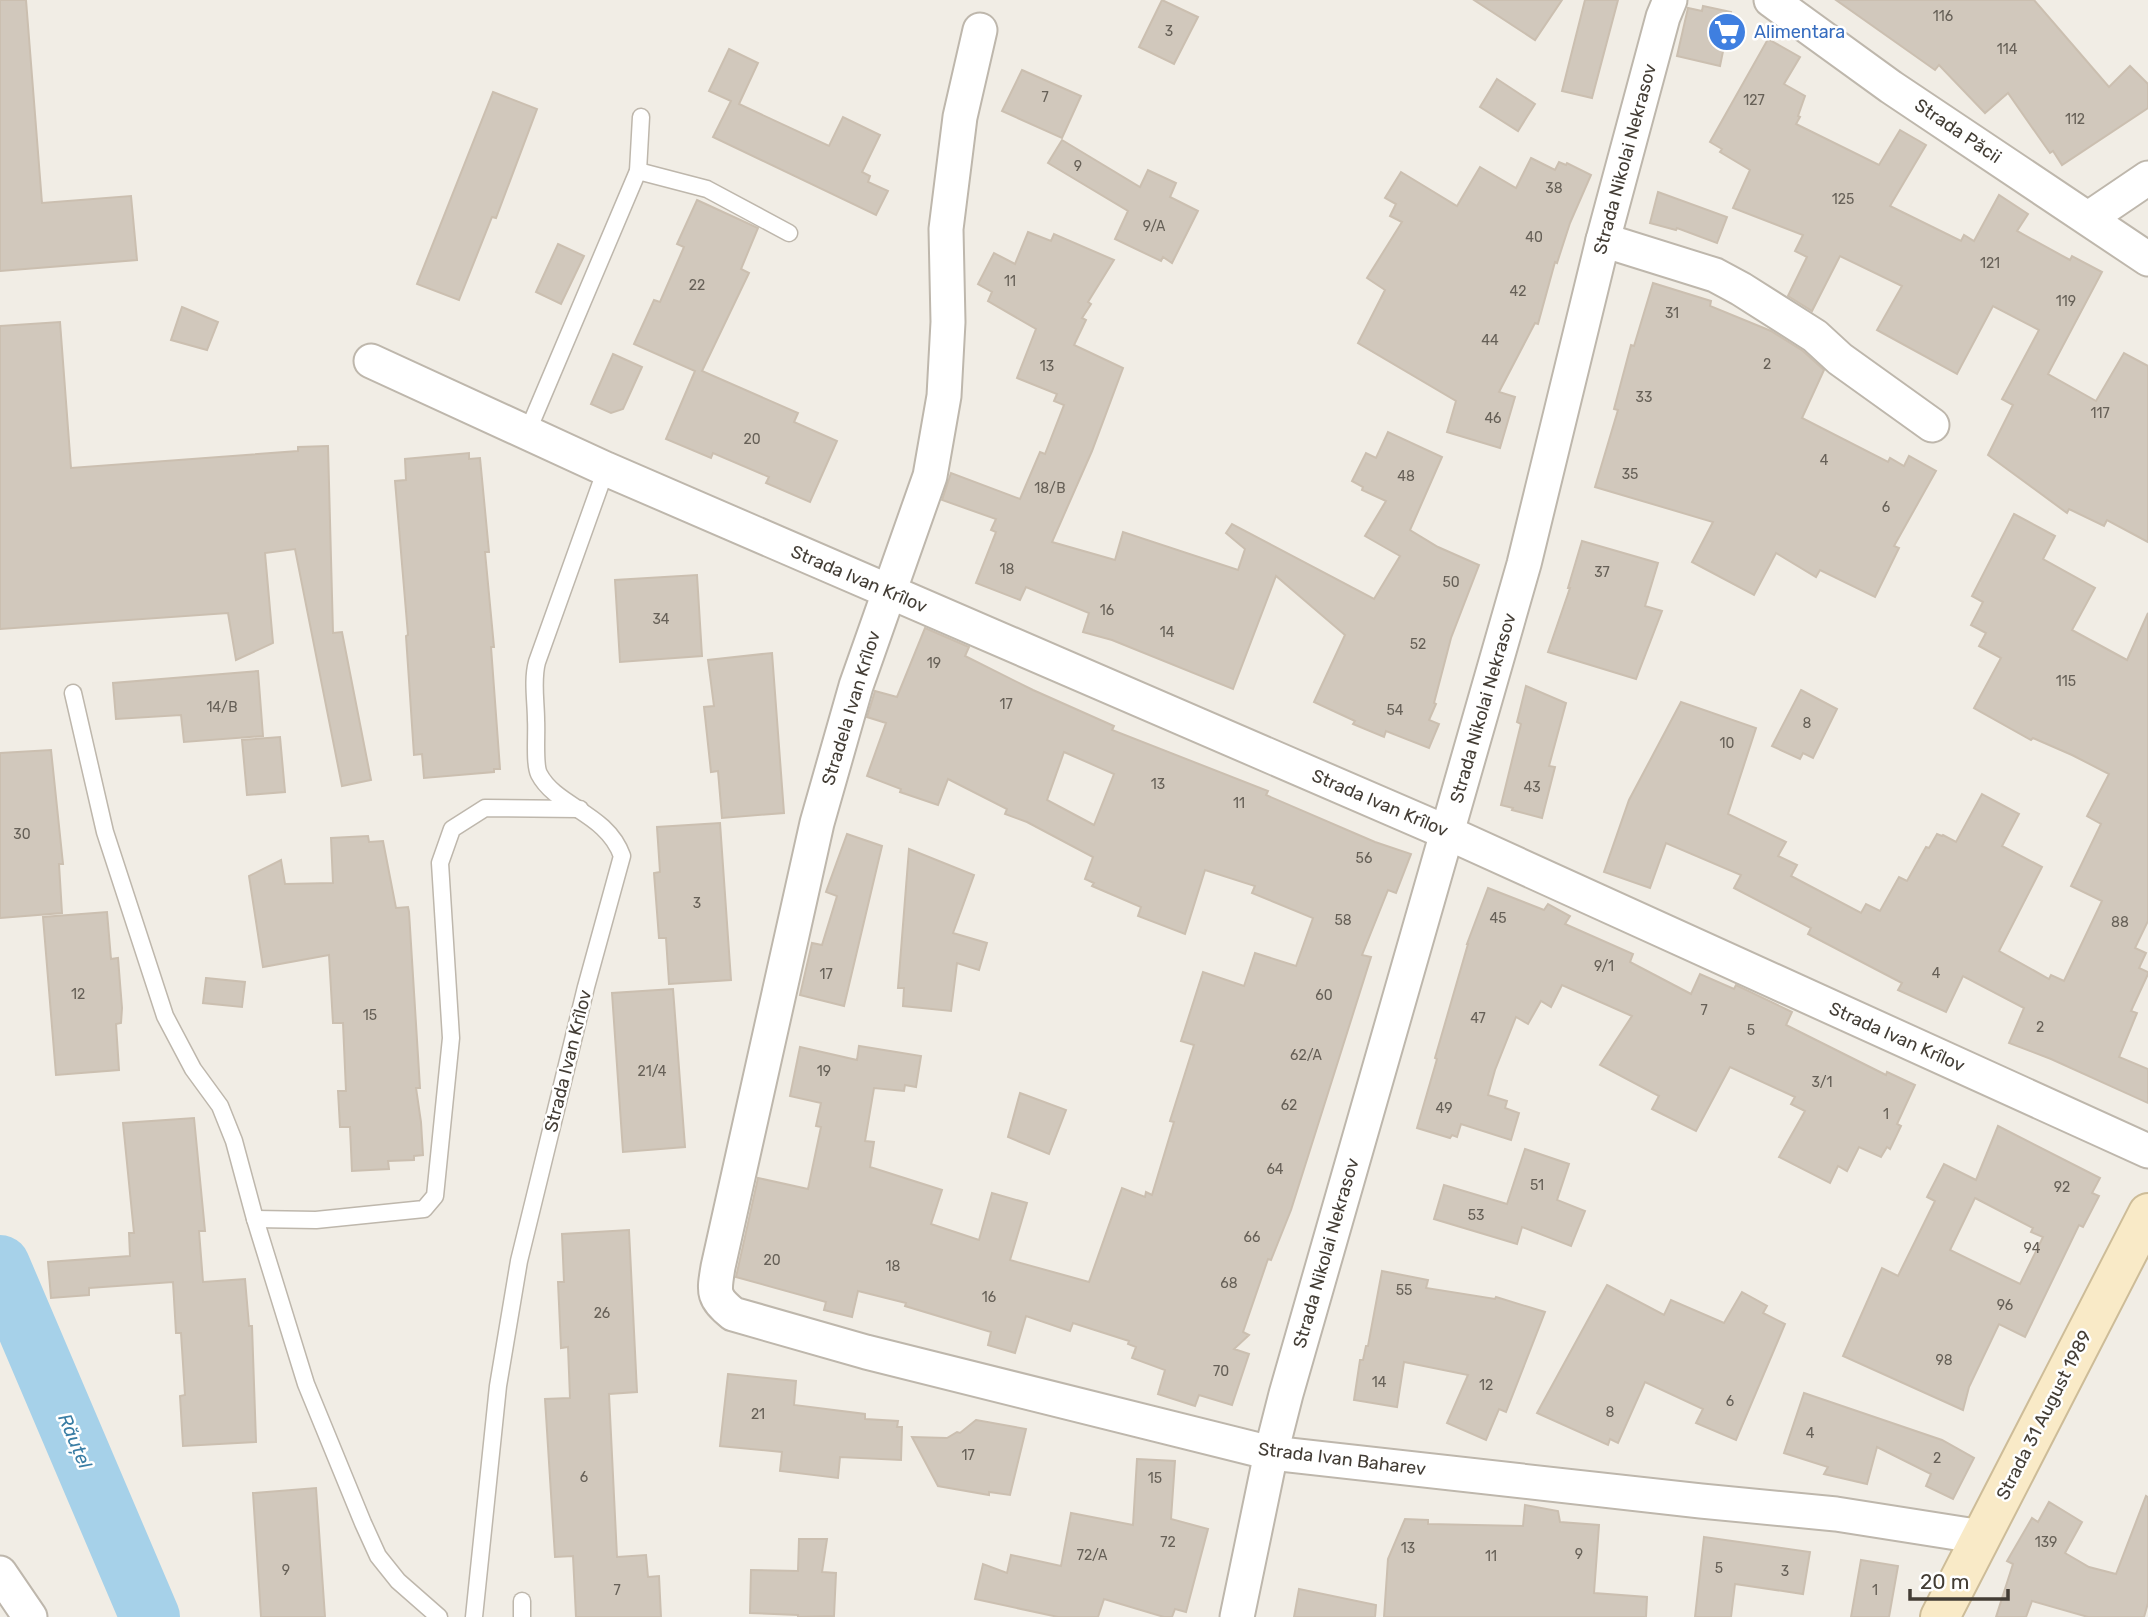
<svg xmlns="http://www.w3.org/2000/svg" width="2148" height="1617" viewBox="0 0 2148 1617" font-family="Rubik,sans-serif">
<style>
.lines{fill:none;stroke-linecap:round;stroke-linejoin:round}
.river{stroke:#a6d1e9;stroke-width:60}
.building{fill:#d1c8bc;stroke:#cbbfb0;stroke-width:2;fill-rule:evenodd}
.lane-casing{stroke:#beb7ac;stroke-width:19}
.street-casing{stroke:#beb7ac;stroke-width:37}
.secondary-casing{stroke:#cdbc98;stroke-width:42}
.lane{stroke:#fff;stroke-width:16}
.street{stroke:#fff;stroke-width:33}
.secondary{stroke:#f9eac7;stroke-width:38}
.labels{text-anchor:middle;dominant-baseline:central;stroke-width:5;stroke-linejoin:round;paint-order:stroke}
.number-label{font-size:14px;fill:#666057}
.shop-label{font-size:18px;fill:#366cbe;stroke:#fff;text-anchor:start}
.street-label{font-size:18px;fill:#433d35;stroke:#fff}
.water-label{font-size:19px;font-style:italic;fill:#397da4;stroke:#fff}
</style>
<rect width="100%" height="100%" fill="#f1ede5"/>
<g class="lines">
<path class="river" d="M0 1265 150 1617"/>
</g>
<g class="building">
<path d="M0 0H26L42 203 131 196 137 260 0 271Z"/>
<path d="M1162 0 1198 17 1174 64 1139 47Z"/>
<path d="M1474 0H1562L1535 40Z"/>
<path d="M1585 0H1618L1592 98 1562 91Z"/>
<path d="M1836 0H2034L2109 87 2130 66 2148 84V108L2062 165 2053 151 2050 153 2008 93 1985 113 1939 65 1935 70Z"/>
<path d="M1703 6 1731 12 1720 66 1677 56 1688 8 1702 11Z"/>
<path d="M1768 39 1800 57 1784 84 1805 96 1798 116 1800 117 1796 124 1879 165 1900 130 1926 145 1890 206 1961 241 1964 235 1974 241 1999 195 2028 214 2017 231 2070 260 2072 256 2102 272 2048 374 2096 401 2124 353 2148 366V542L2107 520 2104 526 2069 509 2067 513 1988 455 2013 405 2002 399 2039 330 1993 306 1957 374 1877 330 1902 286 1840 256 1812 311 1788 296 1807 257 1795 251 1803 235 1733 208 1750 170 1720 152 1722 149 1710 142Z"/>
<path d="M729 49 758 63 739 104 829 146 843 117 880 135 862 172 870 176 868 182 888 191 876 215 713 137 731 101 709 91Z"/>
<path d="M1022 70 1081 96 1062 138 1002 111Z"/>
<path d="M1497 79 1535 104 1518 131 1480 107Z"/>
<path d="M493 92 537 109 496 218 492 217 459 300 417 284Z"/>
<path d="M1062 140 1140 187 1148 170 1176 183 1170 197 1198 211 1172 263 1163 257 1161 261 1115 239 1128 211 1048 163Z"/>
<path d="M1531 158 1555 170 1559 162 1566 165 1567 163 1591 175 1570 223 1557 263 1555 262 1538 324 1535 323 1499 392 1515 397 1500 448 1447 432 1456 401 1358 343 1385 290 1367 278 1402 222 1390 216 1396 204 1385 198 1401 172 1457 206 1480 167 1516 188Z"/>
<path d="M1658 192 1727 217 1717 243 1677 228 1676 230 1650 223Z"/>
<path d="M697 200 758 228 741 269 749 273 702 371 798 413 794 422 837 441 810 502 766 483 769 477 713 453 711 458 666 439 695 371 634 344 654 300 660 302 684 247 677 244Z"/>
<path d="M1028 232 1051 241 1054 234 1114 260 1088 302 1091 304 1082 318 1086 320 1074 345 1123 368 1092 451 1052 542 1115 560 1123 532 1238 570 1245 549 1226 533 1232 524 1374 599 1400 556 1365 536 1386 501 1362 490 1363 487 1352 481 1366 453 1376 458 1388 432 1442 457 1410 530 1438 547 1479 565 1451 638 1434 703 1436 704 1429 720 1439 724 1429 748 1386 731 1384 737 1353 724 1355 721 1314 702 1345 635 1276 576 1233 689 1112 640 1083 632 1089 613 1026 587 1020 600 976 583 996 532 991 530 996 519 942 500 951 473 1020 499 1040 452 1045 454 1064 405 1054 401 1057 394 1017 378 1036 329 988 301 992 292 978 284 994 253 1015 264Z"/>
<path d="M558 244 584 256 561 304 536 292Z"/>
<path d="M1653 283 1711 301 1710 306 1771 331 1803 351 1824 370 1802 418 1888 462 1890 458 1904 466 1909 456 1936 471 1894 546 1899 548 1875 597 1820 570 1816 577 1776 553 1754 595 1692 562 1713 522 1595 487 1618 410 1614 409 1631 345 1634 346Z"/>
<path d="M182 307 218 322 207 350 171 340Z"/>
<path d="M60 322 71 468 298 451V447L328 446 333 633 342 632 371 780 342 786 295 549 265 553 273 643 236 660 228 613 0 629V326Z"/>
<path d="M613 354 642 367 623 409 611 413 591 404Z"/>
<path d="M469 453V459L480 458 489 552H485L494 647H491L500 769H494V772L424 778 422 754 414 755 406 636 408 635 395 481 406 480 405 459Z"/>
<path d="M2014 514 2055 536 2043 559 2095 588 2072 630 2127 660 2148 613V921L2135 948 2146 953 2139 968 2148 972V974L2131 1011 2137 1013 2119 1057 2148 1069V1103L2051 1059 2009 1043 2024 1008 1963 976 1946 1012 1898 990 1902 983 1808 934 1811 928 1734 888 1741 875 1666 843 1650 888 1604 872 1629 800 1681 702 1756 728 1728 814 1786 842 1778 856 1797 865 1791 876 1861 913 1866 904 1880 911 1899 877 1907 881 1926 847 1929 848 1937 834 1942 836 1943 835 1956 842 1982 794 2019 814 2002 846 2042 867 1999 951 2049 979 2051 975 2064 981 2102 901 2071 886 2101 824 2087 816 2109 774 2072 755 2033 738 2031 740 1974 708 2001 658 1979 646 1986 633 1971 625 1983 602 1972 596Z"/>
<path d="M1582 541 1658 563 1645 606 1662 611 1636 679 1548 652 1570 588H1568Z"/>
<path d="M697 575 702 656 620 662 615 580Z"/>
<path d="M925 628 969 647 965 656 1033 690 1114 726 1112 730 1268 791 1266 795 1375 842 1411 854 1396 893 1388 890 1362 955 1371 957 1291 1210 1271 1260 1268 1259 1243 1332 1249 1335 1234 1349 1249 1354 1232 1405 1199 1395 1195 1406 1158 1394 1165 1370 1132 1358 1136 1347 1128 1344 1129 1341 1073 1323 1070 1331 1026 1316 1015 1353 988 1345 991 1332 905 1306 906 1303 858 1291 852 1317 824 1310 826 1302 736 1277 758 1178 808 1189 821 1127 816 1126 821 1103 790 1096 800 1047 857 1060 859 1046 921 1056 916 1087 905 1085 904 1091 874 1088 865 1141 874 1142 870 1167 942 1190 931 1224 979 1240 992 1193 1027 1203 1010 1260 1089 1282 1122 1188 1145 1197 1146 1192 1152 1195 1174 1122 1170 1121 1194 1045 1181 1041 1203 972 1244 986 1255 953 1296 966 1313 918 1252 893 1255 886 1205 870 1185 934 1138 916 1141 907 1092 886 1094 883 1085 879 1093 857 1027 822 1005 814 1007 809 948 779 938 805 900 792 901 789 867 776 886 723 867 717 875 691 897 697ZM1064 752 1114 774 1094 825 1047 800Z"/>
<path d="M772 653 784 813 722 818 718 771 711 772 704 707 714 706 708 660Z"/>
<path d="M258 671 263 736 184 742 181 715 116 719 113 683Z"/>
<path d="M1526 686 1566 703 1549 766 1555 767 1542 818 1512 810 1513 808 1501 805 1521 724 1517 722Z"/>
<path d="M1801 690 1837 709 1813 758 1803 753 1800 759 1772 746Z"/>
<path d="M280 737 285 792 247 795 242 740Z"/>
<path d="M51 750 63 864H59L62 913 0 918V753Z"/>
<path d="M720 823 731 980 669 984 666 938H659L654 873 660 872 657 827Z"/>
<path d="M847 834 882 846 844 1006 800 995 812 943 822 945 837 896 826 892Z"/>
<path d="M368 836 369 842 383 841 396 908 408 907 409 912 420 1088H416L421 1122 423 1155 414 1156V1160L388 1161 389 1169 352 1171 350 1127H340L338 1091H346L343 1023H333L329 955 263 967 249 876 281 860 285 884 333 883 331 838Z"/>
<path d="M909 849 974 875 953 933 987 943 979 970 957 963 951 1011 903 1006 904 988H898Z"/>
<path d="M1488 888 1544 910 1548 904 1570 916 1565 924 1633 954 1630 962 1691 994 1700 974 1734 989 1736 985 1792 1012 1786 1025 1886 1075 1887 1072 1915 1085 1897 1124 1901 1126 1890 1149 1887 1147 1881 1157 1859 1147 1847 1171 1838 1166 1830 1183 1779 1157 1805 1111 1791 1104 1795 1097 1730 1067 1696 1131 1652 1109 1659 1096 1600 1065 1632 1016 1562 985 1551 1007 1541 1001 1528 1024 1516 1017 1495 1070 1488 1095 1507 1101 1505 1108 1519 1113 1511 1140 1461 1124 1457 1137 1452 1135 1450 1138 1417 1128 1437 1059 1435 1058 1468 944H1467Z"/>
<path d="M107 912 111 959 118 958 122 1008 121 1023 116 1024 119 1070 56 1075 43 917Z"/>
<path d="M206 978 245 982 242 1007 203 1003Z"/>
<path d="M673 989 685 1147 623 1152 612 993Z"/>
<path d="M1020 1093 1066 1110 1049 1154 1008 1137Z"/>
<path d="M194 1118 205 1231H199L203 1282 245 1279 249 1326H252L256 1442 183 1446 180 1396 185 1395 181 1333H176L173 1282 89 1288V1295L51 1298 48 1262 130 1256 129 1233H134L123 1123Z"/>
<path d="M1998 1126 2100 1178 2092 1193 2099 1196 2083 1227 2079 1225 2025 1337 1999 1324 1969 1387 1963 1410 1843 1356 1882 1268 1898 1276 1935 1201 1927 1197 1944 1164 1976 1180ZM1975 1198 2033 1228 2031 1232 2043 1237 2020 1284 1950 1250Z"/>
<path d="M1525 1149 1569 1164 1557 1200 1585 1211 1571 1246 1522 1227 1517 1244 1434 1219 1444 1185 1507 1204Z"/>
<path d="M629 1230 637 1392 609 1394 617 1557 646 1555 648 1577 659 1576 661 1617H576L573 1556 555 1557 545 1399 570 1398 568 1347 561 1348 558 1282H564L562 1234Z"/>
<path d="M1382 1271 1428 1280 1426 1288 1495 1299 1496 1297 1545 1312 1506 1412 1499 1409 1486 1440 1447 1423 1468 1375 1404 1362 1397 1407 1354 1400 1360 1360H1363L1366 1346H1368Z"/>
<path d="M1607 1285 1664 1315 1671 1300 1724 1323 1742 1292 1767 1306 1763 1313 1785 1324 1736 1440 1696 1423 1703 1409 1645 1382 1618 1443 1610 1439 1608 1445 1537 1413Z"/>
<path d="M728 1374 796 1381 794 1405 865 1414V1419L898 1421 897 1427H902L901 1460 840 1457 838 1478 780 1471 782 1452 720 1446Z"/>
<path d="M1804 1393 1942 1440 1974 1458 1953 1499 1926 1486 1931 1474 1877 1447 1867 1484 1824 1474 1828 1467 1784 1453Z"/>
<path d="M976 1420 1026 1429 1010 1495 989 1492V1495L938 1486 912 1437 947 1438 957 1432 960 1433Z"/>
<path d="M1137 1459 1175 1461 1171 1519 1208 1529 1186 1612 1175 1609 1172 1617H1164L1104 1599 1098 1617H1058L975 1599 983 1564 1007 1573 1011 1555 1061 1566 1071 1513 1133 1525Z"/>
<path d="M316 1488 325 1617H261L253 1493Z"/>
<path d="M2146 1496 2148 1497V1603L2144 1617H2088L2032 1601 2026 1617H1996L2013 1564 2007 1561 2032 1518 2038 1522 2049 1502 2082 1522 2065 1553 2089 1567 2116 1574Z"/>
<path d="M1525 1505 1558 1511 1560 1522 1599 1525 1594 1593 1647 1597 1646 1617H1384L1388 1559 1405 1519 1428 1520V1524L1523 1526Z"/>
<path d="M1704 1537 1810 1552 1803 1594 1735 1584 1731 1617H1695Z"/>
<path d="M799 1539H827L822 1572 836 1573 834 1616 798 1617V1615L750 1613 751 1570 798 1571Z"/>
<path d="M1861 1560 1898 1566 1889 1617H1851Z"/>
<path d="M1299 1589 1376 1605 1375 1617H1294Z"/>
</g>
<g class="lines">
<defs>
<g id="lane">
<path d="M638 171 707 189 789 233"/>
<path d="M527 433 638 171 641 117"/>
<path d="M73 693 105 832 165 1016 193 1069 220 1106 234 1141 255 1219 306 1384 363 1523 378 1556 398 1581 439 1617"/>
<path d="M255 1219 316 1220 424 1209 435 1196 451 1038 440 863 452 829 485 808 580 809"/>
<path d="M474 1617 498 1386 519 1261 586 987 622 856C607 813 556 807 539 774 534 764 537 733 536 720 536 702 532 680 537 662L606 469"/>
<path d="M522 1617V1601"/>
</g>
<g id="street">
<path d="M1771 0 1891 87 2148 259"/>
<path d="M980 30 960 117 946 229 948 322 944 396 930 476 856 686 817 823 718 1267C714 1292 712 1297 733 1314L866 1352 1271 1453 1701 1501 1836 1514 1982 1537"/>
<path d="M2089 218 2148 178"/>
<path d="M1603 240 1715 275 1741 289 1815 336 1840 359 1932 425"/>
<path d="M371 361 606 469 1448 833 2148 1151"/>
<path d="M0 1573 30 1617"/>
<path d="M1237 1617 1271 1453 1286 1394 1524 564 1603 240 1663 17 1670 0"/>
</g>
<path id="secondary" d="M1940 1617 2148 1213"/>
</defs>
<use href="#lane" class="lane-casing"/>
<use href="#street" class="street-casing"/>
<use href="#secondary" class="secondary-casing"/>
<use href="#lane" class="lane"/>
<use href="#street" class="street"/>
<use href="#secondary" class="secondary"/>
</g>
<defs>
<symbol id="supermarket-disc" viewBox="-11 -11 22 22"><circle r="9.5" fill="#3f7fe0" stroke="#fff"/><path d="M-6-5.5h2.5l.6 2H6L4.5 2H-2.5L-4.4-4H-6ZM-1.5 3.2a1.3 1.3 0 1 0 .1 0ZM3 3.2a1.3 1.3 0 1 0 .1 0Z" fill="#fff"/></symbol>
</defs>
<g fill-rule="evenodd">
<use href="#supermarket-disc" x="1705" y="10" width="44" height="44"/>
</g>
<g class="labels">
<g class="number-label">
<text x="1943" y="16">116</text>
<text x="1169" y="31">3</text>
<text x="2007" y="49">114</text>
<text x="1045" y="97">7</text>
<text x="1754" y="100">127</text>
<text x="2075" y="119">112</text>
<text x="1078" y="166">9</text>
<text x="1554" y="188">38</text>
<text x="1843" y="199">125</text>
<text x="1154" y="226">9/A</text>
<text x="1534" y="237">40</text>
<text x="1990" y="263">121</text>
<text x="1010" y="281">11</text>
<text x="697" y="285">22</text>
<text x="1518" y="291">42</text>
<text x="2066" y="301">119</text>
<text x="1672" y="313">31</text>
<text x="1490" y="340">44</text>
<text x="1767" y="364">2</text>
<text x="1047" y="366">13</text>
<text x="1644" y="397">33</text>
<text x="2100" y="413">117</text>
<text x="1493" y="418">46</text>
<text x="752" y="439">20</text>
<text x="1824" y="460">4</text>
<text x="1630" y="474">35</text>
<text x="1406" y="476">48</text>
<text x="1050" y="488">18/B</text>
<text x="1886" y="507">6</text>
<text x="1007" y="569">18</text>
<text x="1602" y="572">37</text>
<text x="1451" y="582">50</text>
<text x="1107" y="610">16</text>
<text x="661" y="619">34</text>
<text x="1167" y="632">14</text>
<text x="1418" y="644">52</text>
<text x="934" y="663">19</text>
<text x="2066" y="681">115</text>
<text x="1006" y="704">17</text>
<text x="222" y="707">14/B</text>
<text x="1395" y="710">54</text>
<text x="1807" y="723">8</text>
<text x="1727" y="743">10</text>
<text x="1158" y="784">13</text>
<text x="1532" y="787">43</text>
<text x="1239" y="803">11</text>
<text x="22" y="834">30</text>
<text x="1364" y="858">56</text>
<text x="697" y="903">3</text>
<text x="1498" y="918">45</text>
<text x="1343" y="920">58</text>
<text x="2120" y="922">88</text>
<text x="1604" y="966">9/1</text>
<text x="1936" y="973">4</text>
<text x="826" y="974">17</text>
<text x="78" y="994">12</text>
<text x="1324" y="995">60</text>
<text x="1704" y="1010">7</text>
<text x="370" y="1015">15</text>
<text x="1478" y="1018">47</text>
<text x="2040" y="1027">2</text>
<text x="1751" y="1030">5</text>
<text x="1306" y="1055">62/A</text>
<text x="652" y="1071">21/4</text>
<text x="824" y="1071">19</text>
<text x="1822" y="1082">3/1</text>
<text x="1289" y="1105">62</text>
<text x="1444" y="1108">49</text>
<text x="1886" y="1114">1</text>
<text x="1275" y="1169">64</text>
<text x="1537" y="1185">51</text>
<text x="2062" y="1187">92</text>
<text x="1476" y="1215">53</text>
<text x="1252" y="1237">66</text>
<text x="2032" y="1248">94</text>
<text x="772" y="1260">20</text>
<text x="893" y="1266">18</text>
<text x="1229" y="1283">68</text>
<text x="1404" y="1290">55</text>
<text x="989" y="1297">16</text>
<text x="2005" y="1305">96</text>
<text x="602" y="1313">26</text>
<text x="1944" y="1360">98</text>
<text x="1221" y="1371">70</text>
<text x="1379" y="1382">14</text>
<text x="1486" y="1385">12</text>
<text x="1730" y="1401">6</text>
<text x="1610" y="1412">8</text>
<text x="758" y="1414">21</text>
<text x="1810" y="1433">4</text>
<text x="968" y="1455">17</text>
<text x="1937" y="1458">2</text>
<text x="584" y="1477">6</text>
<text x="1155" y="1478">15</text>
<text x="1168" y="1542">72</text>
<text x="2046" y="1542">139</text>
<text x="1408" y="1548">13</text>
<text x="1579" y="1554">9</text>
<text x="1092" y="1555">72/A</text>
<text x="1491" y="1556">11</text>
<text x="1719" y="1568">5</text>
<text x="286" y="1570">9</text>
<text x="1785" y="1571">3</text>
<text x="617" y="1590">7</text>
<text x="1875" y="1590">1</text>
</g>
<g class="shop-label">
<text x="1754" y="32">Alimentara</text>
</g>
<g class="street-label">
<text transform="translate(1958 131) rotate(34)">Strada Păcii</text>
<text transform="translate(1625 159) rotate(-75)">Strada Nikolai Nekrasov</text>
<text transform="translate(859 579) rotate(23)">Strada Ivan Krîlov</text>
<text transform="translate(851 708) rotate(-73)">Stradela Ivan Krîlov</text>
<text transform="translate(1483 708) rotate(-74)">Strada Nikolai Nekrasov</text>
<text transform="translate(1380 803) rotate(23)">Strada Ivan Krîlov</text>
<text transform="translate(1897 1037) rotate(24)">Strada Ivan Krîlov</text>
<text transform="translate(568 1061) rotate(-76)">Strada Ivan Krîlov</text>
<text transform="translate(1326 1253) rotate(-74)">Strada Nikolai Nekrasov</text>
<text transform="translate(2044 1415) rotate(-63)">Strada 31 August 1989</text>
<text transform="translate(1342 1459) rotate(7)">Strada Ivan Baharev</text>
</g>
<g class="water-label">
<text transform="translate(75 1441) rotate(67)">Răuțel</text>
</g>
</g>
<path d="M1910 1589v10h98v-10" fill="none" stroke="#433d35" stroke-width="3.5"/>
<text x="1920" y="1589" font-size="21" fill="#433d35" stroke="#ffffff" stroke-width="5" paint-order="stroke">20 m</text>
</svg>
